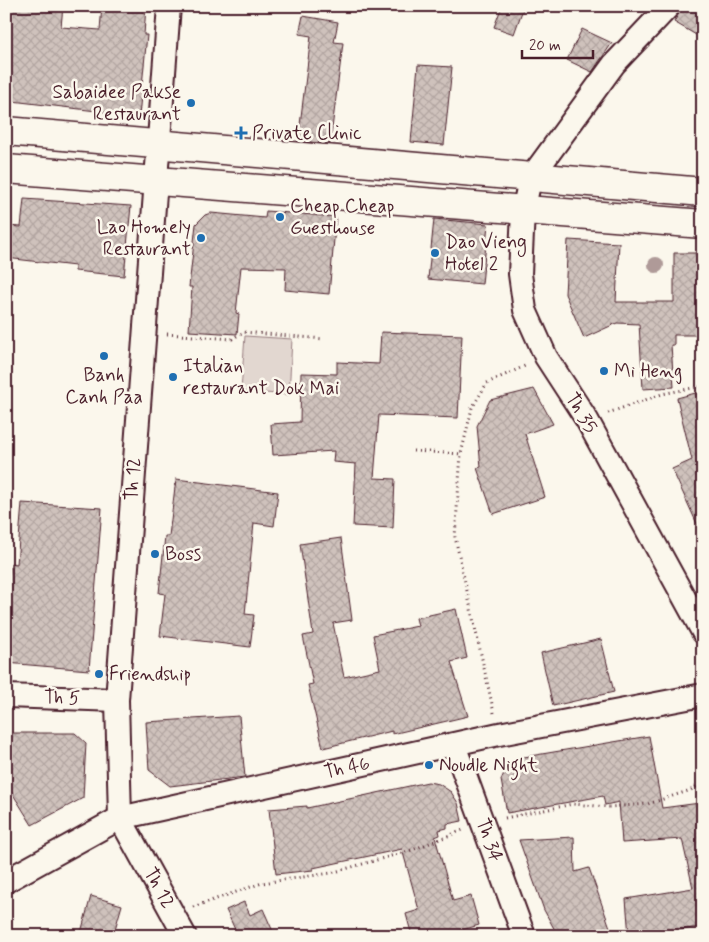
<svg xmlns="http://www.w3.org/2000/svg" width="709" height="942" viewBox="0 0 709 942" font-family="Mynerve,sans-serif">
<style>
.garden{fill:#e2d7d0;stroke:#967b7e}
.building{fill:url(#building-cross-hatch);stroke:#4a1f2b}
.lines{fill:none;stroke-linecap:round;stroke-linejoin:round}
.minor-casing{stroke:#4a1f2b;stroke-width:26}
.trunk-casing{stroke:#4a1f2b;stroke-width:31}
.path{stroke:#4a1f2b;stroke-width:3;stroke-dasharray:1 4;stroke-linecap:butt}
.minor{stroke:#fbf7ec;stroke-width:22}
.trunk{stroke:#fbf7ec;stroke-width:28}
.tree{fill:#af9a98}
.poi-dot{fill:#1f6fb2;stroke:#fbf7ec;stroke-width:2}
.labels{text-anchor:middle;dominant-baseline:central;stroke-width:5;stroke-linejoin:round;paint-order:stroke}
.poi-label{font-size:19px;fill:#4a1f2b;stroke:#fbf7ec;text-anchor:start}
.street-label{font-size:19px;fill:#4a1f2b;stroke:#fbf7ec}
</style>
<defs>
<pattern id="building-cross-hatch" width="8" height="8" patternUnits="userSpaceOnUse" patternTransform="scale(1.25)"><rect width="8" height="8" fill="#cfc2bc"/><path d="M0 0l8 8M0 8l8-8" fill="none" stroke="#b3a6a2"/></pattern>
</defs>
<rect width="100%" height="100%" fill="#fbf7ec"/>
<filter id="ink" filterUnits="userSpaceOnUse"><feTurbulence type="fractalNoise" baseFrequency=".02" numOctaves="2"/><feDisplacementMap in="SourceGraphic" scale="10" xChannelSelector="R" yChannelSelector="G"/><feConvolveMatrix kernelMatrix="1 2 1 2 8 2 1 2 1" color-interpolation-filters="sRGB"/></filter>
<g filter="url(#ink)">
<path class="garden" d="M245 336 292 339 289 395 241 391Z"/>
<g class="building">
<path d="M6 6H63L61 27 100 30 102 6H146L144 35H147L139 116 12 101 13 97 6 96Z"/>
<path d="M502 6H524L514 34 494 27Z"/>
<path d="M683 6H703V39L674 22Z"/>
<path d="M303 16 338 22 334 42 343 43 330 144 298 141 311 36 299 34Z"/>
<path d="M582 29 612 43 592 72 567 60Z"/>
<path d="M418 65 452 67 444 145 411 142Z"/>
<path d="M24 199 131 206 124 276 75 271V266L6 258V226L21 227Z"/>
<path d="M266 211 336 217 329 294 285 290 286 268 241 267 236 313 239 314 237 334 189 331 192 287H189L196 224 205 215 211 213 265 218Z"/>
<path d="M434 219 488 224 482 284 428 279Z"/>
<path d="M568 240 619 243 616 302H674V253H703V335H674V345H671L674 387 643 389 639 324 617 323 584 338 565 294Z"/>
<path d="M381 332 462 335 458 418 379 415 374 478 395 479 393 528 353 526 356 464 333 462 334 451 273 455 271 424 300 422 301 373 337 374V362L379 364Z"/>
<path d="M534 389 553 424 525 434 545 497 493 514 477 468 481 467 477 426 490 400Z"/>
<path d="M703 391V537L672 469 692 460 677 398Z"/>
<path d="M176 479 278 492 274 526 254 523 245 614 254 615 250 647 160 636 165 594 159 593 165 536H169Z"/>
<path d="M22 503 102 508 89 670 6 663V614L11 563 17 564Z"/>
<path d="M341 538 352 620 333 623 344 677 380 669 373 635 418 626 416 618 456 609 467 658 451 662 468 716 392 734V731L323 748 308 685 313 684 303 636 313 634 300 544Z"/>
<path d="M601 639 614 692 553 706 541 653Z"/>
<path d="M239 716 245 777 170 786 149 770 146 722Z"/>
<path d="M6 733H75L86 743 83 798 32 825 6 783Z"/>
<path d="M649 736 662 808 700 803 703 817V926L650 936H629L626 899 693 888 682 839 622 843 619 802 605 805 603 796 507 813 501 780 508 764 518 758Z"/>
<path d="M428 782 439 784 451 792 458 803 462 821 447 824V828L439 830 440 835 435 837 453 901 471 896 479 925 442 936H412L406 914 419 910 402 849 313 868V870L276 874 269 809 307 806V808Z"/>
<path d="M574 837 575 872 589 868 613 936H558L544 910 519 840Z"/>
<path d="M91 896 122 905 113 936H80Z"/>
<path d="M244 902 250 915 263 909 275 936H238L226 910Z"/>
</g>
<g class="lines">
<defs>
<g id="minor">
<path d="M169 6 117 700 120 818 185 936"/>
<path d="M669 6 614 64 530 179 523 212 520 274 525 310 546 357 587 420 703 632"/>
<path d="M6 696 117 700"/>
<path d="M454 745 524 936"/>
<path d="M6 881 120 818 499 734 703 695"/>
</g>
<g id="trunk">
<path d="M6 131 703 192"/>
<path d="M6 169 703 224"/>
</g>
</defs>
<use href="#minor" class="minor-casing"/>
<use href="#trunk" class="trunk-casing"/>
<g class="path">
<path d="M167 334 232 339 243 332 324 339"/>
<path d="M608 413 662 394 703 386"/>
<path d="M413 451 461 454"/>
<path d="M494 713 455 537 461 454 472 408 487 383 525 366"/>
<path d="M505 818 573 804 609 807 648 804 691 790 703 782"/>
<path d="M193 907 262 883 331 873 412 850 463 830"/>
</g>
<use href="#minor" class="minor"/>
<use href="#trunk" class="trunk"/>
</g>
<circle class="tree" cx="656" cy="265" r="8"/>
</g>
<g class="poi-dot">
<circle cx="191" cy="103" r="5"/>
<path d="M238.5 125.5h5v5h5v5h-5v5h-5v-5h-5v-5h5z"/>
<circle cx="280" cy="217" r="5"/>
<circle cx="201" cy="238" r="5"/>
<circle cx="435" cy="253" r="5"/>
<circle cx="104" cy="356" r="5"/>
<circle cx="604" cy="371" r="5"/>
<circle cx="173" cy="377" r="5"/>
<circle cx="155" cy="554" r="5"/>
<circle cx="99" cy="674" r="5"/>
<circle cx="429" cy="765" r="5"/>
</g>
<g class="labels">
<g class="poi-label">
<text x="181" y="92" text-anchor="end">Sabaidee Pakse<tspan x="181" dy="22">Restaurant</tspan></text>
<text x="252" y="133">Private Clinic</text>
<text x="290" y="206">Cheap Cheap<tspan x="290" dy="22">Guesthouse</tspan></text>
<text x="191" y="227" text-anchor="end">Lao Homely<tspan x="191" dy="22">Restaurant</tspan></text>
<text x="445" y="242">Dao Vieng<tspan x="445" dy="22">Hotel 2</tspan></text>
<text x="183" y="366">Italian<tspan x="183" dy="22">restaurant Dok Mai</tspan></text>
<text x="614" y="371">Mi Heng</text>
<text x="104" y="375" text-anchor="middle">Banh<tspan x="104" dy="22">Canh Paa</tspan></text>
<text x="165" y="554">Boss</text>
<text x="109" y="674">Friendship</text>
<text x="439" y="765">Noudle Night</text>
</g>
<g class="street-label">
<text transform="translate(581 413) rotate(59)">Th 35</text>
<text transform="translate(133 479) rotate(-86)">Th 12</text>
<text transform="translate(62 698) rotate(2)">Th 5</text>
<text transform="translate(347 768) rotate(-12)">Th 46</text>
<text transform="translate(489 840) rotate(70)">Th 34</text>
<text transform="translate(159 888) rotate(61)">Th 12</text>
</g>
</g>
<rect width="709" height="942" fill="none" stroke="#fbf7ec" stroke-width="25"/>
<rect x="12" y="12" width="684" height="917" fill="none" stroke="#4a1f2b" stroke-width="2" filter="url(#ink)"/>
<path d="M522 50v8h71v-8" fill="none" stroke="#4a1f2b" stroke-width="2.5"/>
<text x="529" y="50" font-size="15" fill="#4a1f2b" stroke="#fbf7ec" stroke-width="4" paint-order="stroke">20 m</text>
</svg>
